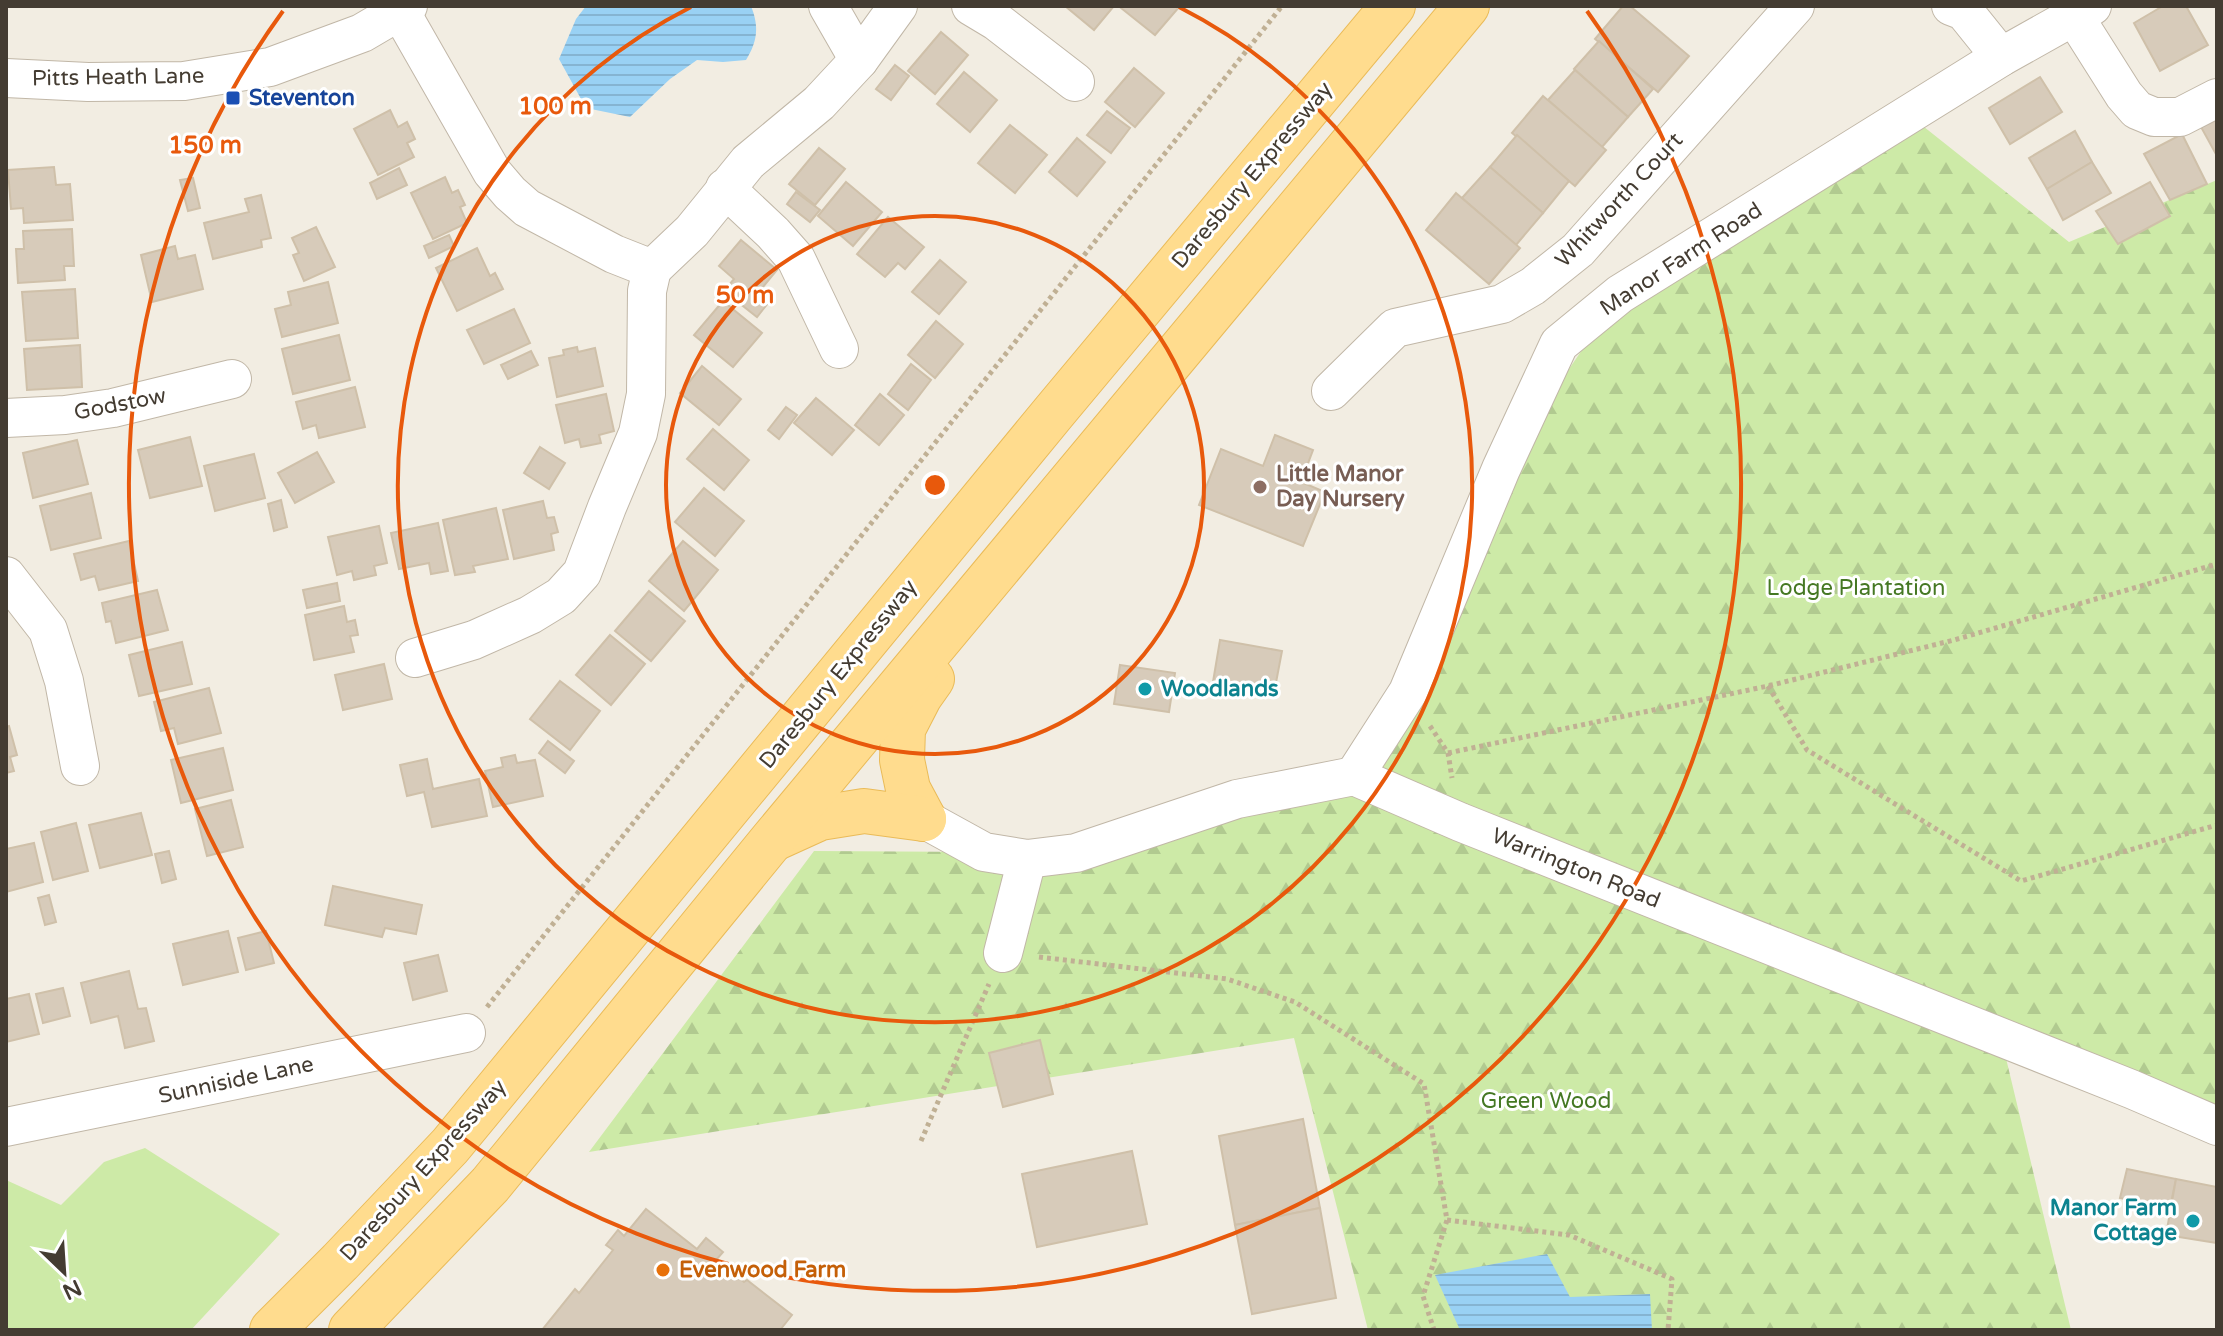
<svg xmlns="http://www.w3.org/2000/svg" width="2223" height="1336" viewBox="0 0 2223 1336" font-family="'Varela Round',sans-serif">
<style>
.green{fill:#cdeaa7}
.forest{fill:url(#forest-firs)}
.water{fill:url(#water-rules)}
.building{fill:#d7cbba;stroke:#cfc0a9;stroke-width:2}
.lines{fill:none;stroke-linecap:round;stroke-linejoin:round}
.minor-casing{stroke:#c1b7a7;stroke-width:40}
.major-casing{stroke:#eabb58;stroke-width:46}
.path{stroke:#c0b094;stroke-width:5;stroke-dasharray:4 4;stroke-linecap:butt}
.minor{stroke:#fff;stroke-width:38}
.major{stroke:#ffdc8e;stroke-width:44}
.ring{fill:none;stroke:#e8590c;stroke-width:4}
.transit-dot{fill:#1a4fb4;stroke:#fff;stroke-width:3}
.education-dot{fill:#8d6e63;stroke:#fff;stroke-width:3}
.culture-dot{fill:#0f9aa8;stroke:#fff;stroke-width:3}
.food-dot{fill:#e8710a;stroke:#fff;stroke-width:3}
.labels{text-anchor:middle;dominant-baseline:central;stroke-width:6;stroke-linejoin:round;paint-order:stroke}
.street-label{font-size:22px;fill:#443c32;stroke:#fff}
.transit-label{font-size:22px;font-weight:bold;fill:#164399;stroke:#fff;text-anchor:start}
.education-label{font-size:22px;font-weight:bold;fill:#785e54;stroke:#fff;text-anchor:start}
.park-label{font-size:22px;fill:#457823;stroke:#fff}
.culture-label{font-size:22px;font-weight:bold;fill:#0d838f;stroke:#fff;text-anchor:start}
.food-label{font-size:22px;font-weight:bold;fill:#c56008;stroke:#fff;text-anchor:start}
.centre{fill:#e8590c;stroke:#fff;stroke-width:4}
.ring-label{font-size:24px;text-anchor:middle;font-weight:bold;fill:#e8590c;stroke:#fff;stroke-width:6;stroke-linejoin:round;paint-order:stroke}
</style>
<defs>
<pattern id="forest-firs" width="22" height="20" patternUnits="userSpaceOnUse" patternTransform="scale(2)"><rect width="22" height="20" fill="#cdeaa7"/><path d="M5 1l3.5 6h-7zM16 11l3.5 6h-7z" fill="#b1ca90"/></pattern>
<pattern id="water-rules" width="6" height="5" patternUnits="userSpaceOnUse" patternTransform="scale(2)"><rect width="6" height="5" fill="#99d1f4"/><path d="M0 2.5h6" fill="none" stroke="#85b4d2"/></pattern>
</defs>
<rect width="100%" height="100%" fill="#f2ede2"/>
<path class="green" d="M145 1148 280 1234 191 1330H6V1180L61 1205 104 1162Z"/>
<path class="forest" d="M1909 115 2069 242 2217 180V1131L1999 1029 2071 1330H1368L1294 1038 589 1152 814 851 984 852 1027 859 1354 775 1501 469 1620 294Z"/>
<g class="water">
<path d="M586 6H751C759 26 758 41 746 60L723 62 697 60 670 79 630 117 586 108 559 59 576 19Z"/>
<path d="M1547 1254 1570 1297 1650 1294 1652 1330H1460L1435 1275Z"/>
</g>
<g class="building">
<path d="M1065 6H1114L1094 30Z"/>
<path d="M1123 6H1180L1155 35 1121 8Z"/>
<path d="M1623 6H1630L1689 56 1658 92 1595 39Z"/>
<path d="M2163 6H2186L2208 45 2160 71 2134 23Z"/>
<path d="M941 32 968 55 935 94 908 71Z"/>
<path d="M1599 41 1653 89 1628 117 1574 69Z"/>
<path d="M895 65 909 76 891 100 876 89Z"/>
<path d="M1134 68 1164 93 1135 127 1105 102Z"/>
<path d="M1575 70 1628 117 1602 147 1548 100Z"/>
<path d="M964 72 997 100 970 132 937 104Z"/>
<path d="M2040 77 2062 112 2010 144 1989 108Z"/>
<path d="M1543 96 1606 150 1575 186 1512 133Z"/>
<path d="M390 110 398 127 407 122 415 139 407 143 414 157 378 175 354 129Z"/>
<path d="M1107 111 1130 128 1111 153 1087 135Z"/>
<path d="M2217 118V156L2201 127Z"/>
<path d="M1010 125 1047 155 1015 193 978 163Z"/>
<path d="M2075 131 2092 162 2047 189 2029 158Z"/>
<path d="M2182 134 2207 184 2170 200 2144 154Z"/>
<path d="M1517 135 1569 181 1543 213 1490 167Z"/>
<path d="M1077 138 1105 162 1077 196 1049 172Z"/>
<path d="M819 148 845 169 815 205 789 184Z"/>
<path d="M2092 162 2111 193 2063 220 2047 189Z"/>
<path d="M54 167 56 185 70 184 73 220 24 223 23 208 11 209 8 170Z"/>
<path d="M1490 167 1543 213 1516 245 1462 198Z"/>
<path d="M399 168 407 185 377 199 370 183Z"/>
<path d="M445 177 452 193 458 190 465 205 460 207 467 223 433 239 411 193Z"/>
<path d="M193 178 200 208 188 211 180 180Z"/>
<path d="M846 182 882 212 853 246 818 216Z"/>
<path d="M2150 182 2170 216 2118 244 2096 211Z"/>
<path d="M796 192 820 210 810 222 787 204Z"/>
<path d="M1456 193 1520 248 1489 284 1426 230Z"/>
<path d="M261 195 271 238 261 240 262 247 213 259 204 223 249 212 245 199Z"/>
<path d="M888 217 924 247 905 269 898 263 885 277 857 254Z"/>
<path d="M316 227 335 267 304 281 293 255 299 253 292 238Z"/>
<path d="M72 229 74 266H64L65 280 18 283 16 249H24L23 231Z"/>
<path d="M449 235 454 246 429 258 424 246Z"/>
<path d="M741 240 777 270 758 293 769 302 757 317 724 291 734 279 719 266Z"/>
<path d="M175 246 178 259 195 255 203 289 152 302 141 255Z"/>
<path d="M477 248 490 276 495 273 503 289 457 311 436 268Z"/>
<path d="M940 260 966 282 939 314 912 292Z"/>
<path d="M328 282 338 323 282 337 275 309 291 305 288 292Z"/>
<path d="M75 289 78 338 26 341 22 292Z"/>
<path d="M723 301 762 333 733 367 694 335Z"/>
<path d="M514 309 530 343 484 364 467 330Z"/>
<path d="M936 321 963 344 935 378 908 355Z"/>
<path d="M339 335 350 380 293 394 282 349Z"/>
<path d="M80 345 82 387 27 390 24 349Z"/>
<path d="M577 347 578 352 595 348 603 386 557 397 549 358 564 355 563 350Z"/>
<path d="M531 351 538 365 508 379 501 365Z"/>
<path d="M911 364 931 380 908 410 888 394Z"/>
<path d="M702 366 741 399 719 425 680 393Z"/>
<path d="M355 387 365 427 319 438 316 425 303 429 296 402Z"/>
<path d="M606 394 614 431 599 435 601 443 581 447 579 439 565 443 556 405Z"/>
<path d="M880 394 904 415 879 445 855 425Z"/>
<path d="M816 398 854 430 832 455 794 423Z"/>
<path d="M786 407 797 415 779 439 768 430Z"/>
<path d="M713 429 749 460 724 490 687 459Z"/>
<path d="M1275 435 1313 450 1301 482 1325 492 1303 546 1199 505 1221 449 1263 466Z"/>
<path d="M190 437 202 486 150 498 138 450Z"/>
<path d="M77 440 88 484 33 498 23 453Z"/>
<path d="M540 447 565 463 549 489 524 473Z"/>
<path d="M317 452 334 482 295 503 278 473Z"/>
<path d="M254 454 265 498 215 511 204 466Z"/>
<path d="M704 488 744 521 715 556 675 522Z"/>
<path d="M91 493 101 538 51 550 40 506Z"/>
<path d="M281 500 287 527 274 531 268 504Z"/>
<path d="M543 501 547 518 554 517 558 532 551 534 554 550 514 559 503 510Z"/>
<path d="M496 508 508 559 473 566 475 572 455 575 443 520Z"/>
<path d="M438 523 448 571 431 574 429 563 399 569 391 533Z"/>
<path d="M379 526 387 563 374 566 376 575 354 580 352 571 337 575 328 537Z"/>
<path d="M129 541 138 581 99 590 95 576 81 580 74 554Z"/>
<path d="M683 541 718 570 684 611 649 581Z"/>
<path d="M337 583 340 601 307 608 303 590Z"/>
<path d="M157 590 168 630 116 643 111 621 106 622 102 603Z"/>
<path d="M649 591 685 621 651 661 615 631Z"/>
<path d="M344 606 347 622 355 620 358 635 350 636 354 652 314 660 305 615Z"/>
<path d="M610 635 645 664 611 705 576 675Z"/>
<path d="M1220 640 1282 651 1274 693 1213 682Z"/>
<path d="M182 642 192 684 139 696 129 655Z"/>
<path d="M384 664 392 699 343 710 335 675Z"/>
<path d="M1120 665 1175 673 1169 712 1114 704Z"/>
<path d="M560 681 600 711 570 750 530 719Z"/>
<path d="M209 688 221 733 178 744 174 728 161 731 154 702Z"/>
<path d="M9 726 17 755 10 757 14 771 6 773V727Z"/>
<path d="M548 741 574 761 565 773 539 753Z"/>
<path d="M223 748 233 790 181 803 171 760Z"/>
<path d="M515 755 517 763 535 760 543 796 493 807 485 771 503 767 501 758Z"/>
<path d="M427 759 433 789 479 779 487 816 432 827 424 792 407 796 400 765Z"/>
<path d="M231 800 243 847 207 856 195 809Z"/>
<path d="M141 813 152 855 100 868 89 825Z"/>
<path d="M76 823 88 871 53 880 41 832Z"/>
<path d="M34 843 43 882 6 892V849Z"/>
<path d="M169 851 176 879 162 883 155 854Z"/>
<path d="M333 886 422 905 416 934 385 928 382 937 325 925Z"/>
<path d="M49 895 56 922 45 925 38 898Z"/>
<path d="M228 931 238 972 183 985 173 944Z"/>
<path d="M266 931 274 963 246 970 238 938Z"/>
<path d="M438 955 447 991 413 1000 404 963Z"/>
<path d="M129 971 138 1009 146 1008 154 1041 125 1048 118 1016 91 1023 81 983Z"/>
<path d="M63 988 70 1016 43 1023 36 994Z"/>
<path d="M29 994 39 1034 6 1042V999Z"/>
<path d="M1040 1040 1053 1094 1003 1107 989 1053Z"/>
<path d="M1303 1119 1320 1208 1235 1225 1219 1136Z"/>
<path d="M1132 1151 1147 1224 1037 1247 1022 1174Z"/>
<path d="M2127 1169 2176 1179 2170 1208 2120 1198Z"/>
<path d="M2176 1179 2217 1187V1243L2166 1235Z"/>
<path d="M1320 1208 1336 1298 1252 1314 1235 1225Z"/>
<path d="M646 1209 697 1249 706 1238 723 1252 716 1260 744 1282 747 1280 792 1315 780 1330H542L575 1289 579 1293 613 1250 606 1245 618 1230 624 1236Z"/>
</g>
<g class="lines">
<defs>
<g id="minor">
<path d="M828 6 859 60"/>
<path d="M971 6 996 21 1075 82"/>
<path d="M1951 6 1964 11 2001 57"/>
<path d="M400 11 492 172 510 193 527 208 614 254 652 269 692 231 748 162 819 103 859 60 898 6"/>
<path d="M2074 16 2124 95 2137 110 2154 117H2180L2217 98"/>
<path d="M6 78 88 82 184 81 270 67 362 33 408 6"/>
<path d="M725 188 773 233 796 259 839 349"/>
<path d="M1331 391 1395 328 1502 304 1533 286 1578 250 1795 6"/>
<path d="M6 418 65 415 113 408 232 379"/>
<path d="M6 576 48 630 64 681 80 766"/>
<path d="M415 658 474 640 530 615 561 596 582 573 607 507 638 433 646 394 647 291 652 269"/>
<path d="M1354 776 1408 692 1501 469 1559 344 1620 294 2001 57 2092 6"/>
<path d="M924 819 984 852 1027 859 1076 853 1237 799 1354 776 1460 822 2131 1089 2217 1126"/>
<path d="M1003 953 1027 859"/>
<path d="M6 1127 466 1033"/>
</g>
<g id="major">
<path d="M924 819 908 789 902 760 903 729 920 696 932 679"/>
<path d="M776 838 820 818 864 811 924 819"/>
<path d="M272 1330 340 1262 450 1146 1054 412 1393 6"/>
<path d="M351 1330 490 1185 772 840 1467 6"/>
</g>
</defs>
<use href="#minor" class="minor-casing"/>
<use href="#major" class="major-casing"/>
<g class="path">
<path d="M1768 686 1807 750 2021 881 2217 825"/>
<path d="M1430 726 1448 753 1452 778"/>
<path d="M1448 753 1768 686 1954 640 2217 564"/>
<path d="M1039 957 1227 979 1295 1002 1424 1084 1447 1220 1423 1296 1434 1330"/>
<path d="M487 1007 1282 6"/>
<path d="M921 1141 989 984"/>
<path d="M1447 1220 1569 1235 1672 1279 1668 1330"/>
</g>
<use href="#minor" class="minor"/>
<use href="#major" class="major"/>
</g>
<g class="ring">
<circle cx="935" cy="485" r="269"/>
<path d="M1179 7A537 537 0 1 1 691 7"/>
<path d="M1587 11A806 806 0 1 1 283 11"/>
</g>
<rect class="transit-dot" x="225" y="90" width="16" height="16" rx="4"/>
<circle class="education-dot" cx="1260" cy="487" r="8"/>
<g class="culture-dot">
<circle cx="1145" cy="689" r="8"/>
<circle cx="2193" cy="1221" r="8"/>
</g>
<circle class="food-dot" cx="663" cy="1270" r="8"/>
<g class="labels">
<g class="street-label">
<text transform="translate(118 77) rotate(-1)">Pitts Heath Lane</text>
<text transform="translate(1252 175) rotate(-50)">Daresbury Expressway</text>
<text transform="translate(1619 200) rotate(-47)">Whitworth Court</text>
<text transform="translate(1681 259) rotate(-33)">Manor Farm Road</text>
<text transform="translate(120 404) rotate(-11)">Godstow</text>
<text transform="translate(838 674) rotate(-51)">Daresbury Expressway</text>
<text transform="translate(1576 868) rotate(22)">Warrington Road</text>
<text transform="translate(236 1080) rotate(-12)">Sunniside Lane</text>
<text transform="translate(423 1170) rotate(-48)">Daresbury Expressway</text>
</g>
<g class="transit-label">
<text x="249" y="98">Steventon</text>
</g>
<g class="education-label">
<text x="1276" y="474">Little Manor<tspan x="1276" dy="25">Day Nursery</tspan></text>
</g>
<g class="park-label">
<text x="1856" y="588">Lodge Plantation</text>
<text x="1546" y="1101">Green Wood</text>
</g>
<g class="culture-label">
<text x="1161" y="689">Woodlands</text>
<text x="2177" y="1208" text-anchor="end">Manor Farm<tspan x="2177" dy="25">Cottage</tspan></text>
</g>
<g class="food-label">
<text x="679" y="1270">Evenwood Farm</text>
</g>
</g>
<circle cx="935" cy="485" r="12" class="centre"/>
<g class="ring-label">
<text x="555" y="114">100 m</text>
<text x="205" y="153">150 m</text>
<text x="745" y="303">50 m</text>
</g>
<rect width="2223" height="1336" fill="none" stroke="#443c32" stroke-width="16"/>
<g transform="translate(64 1272) rotate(155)" stroke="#ffffff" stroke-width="6" paint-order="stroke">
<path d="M0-6L14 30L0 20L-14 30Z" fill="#443c32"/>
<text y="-12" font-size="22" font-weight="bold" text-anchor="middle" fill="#443c32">N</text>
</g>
</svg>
